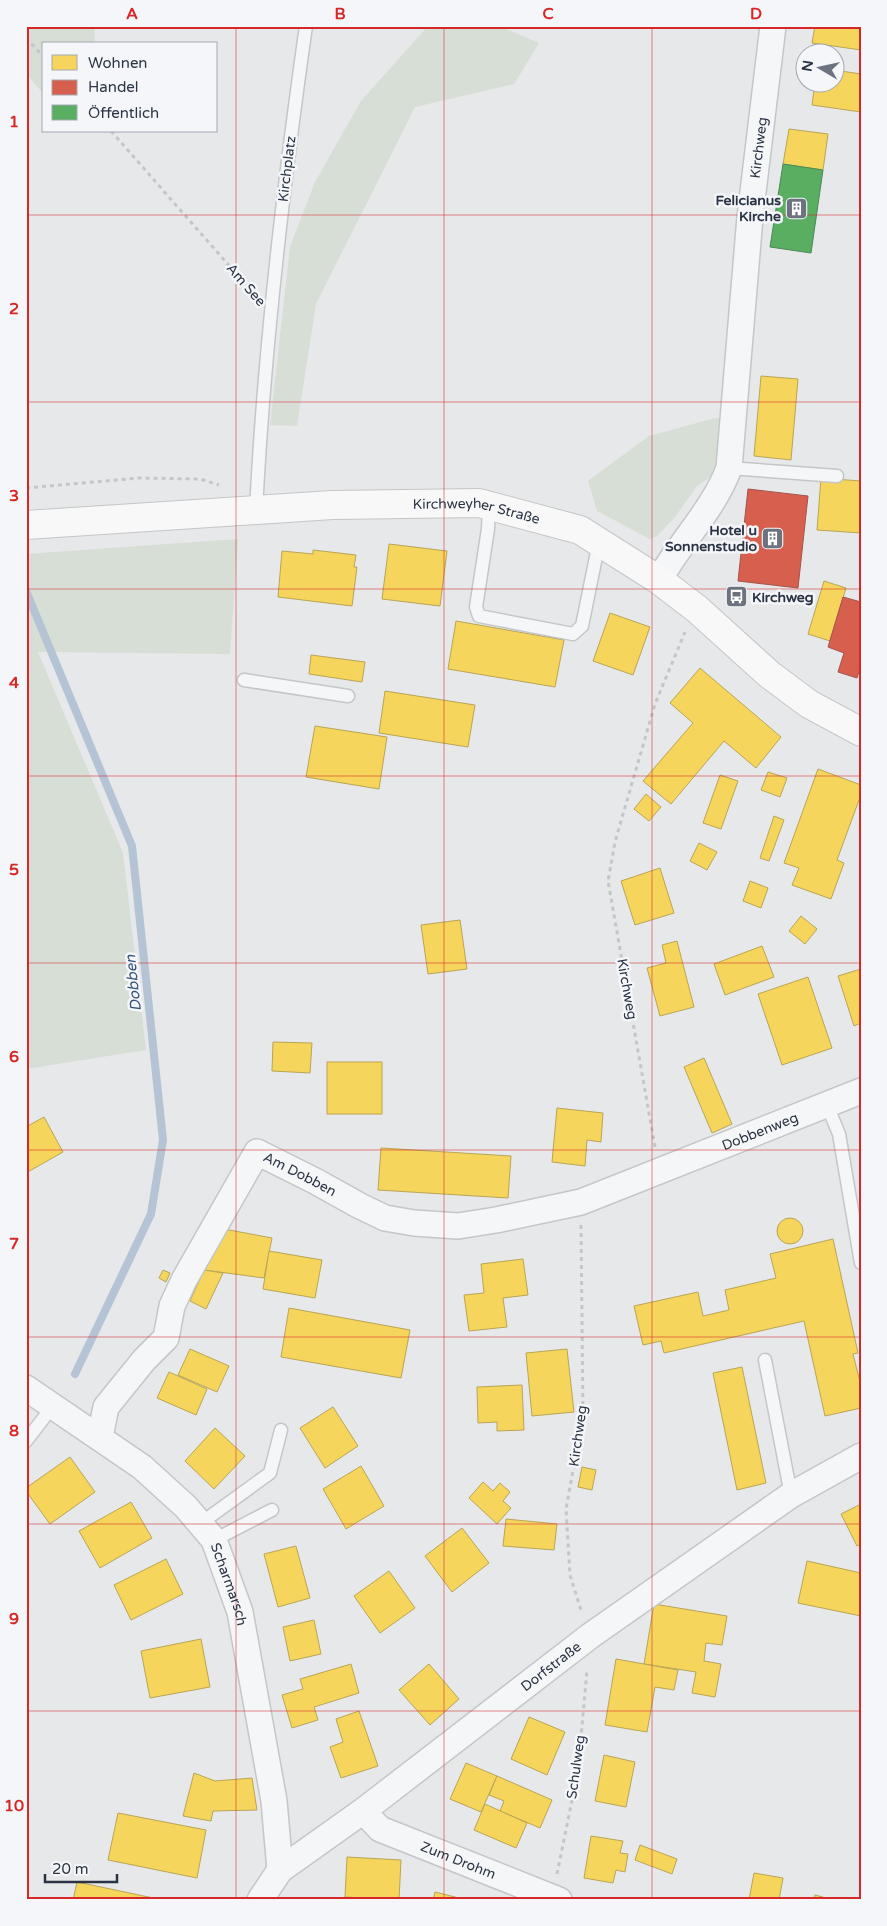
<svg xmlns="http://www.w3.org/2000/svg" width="887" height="1926" viewBox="0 0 887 1926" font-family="'Varela Round',sans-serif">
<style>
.green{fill:#d6ded6}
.homes{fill:#f6d55c;stroke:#b9a555}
.shops{fill:#d6604d;stroke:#a3534b}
.public{fill:#5aae61;stroke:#4c8959}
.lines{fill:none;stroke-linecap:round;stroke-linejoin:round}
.stream{stroke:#b4c4d5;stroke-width:8}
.service-casing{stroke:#c4c6c8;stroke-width:15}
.minor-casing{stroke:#c4c6c8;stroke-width:28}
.secondary-casing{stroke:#c4c6c8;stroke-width:30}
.path{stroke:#c5c6ca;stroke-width:3;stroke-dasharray:4 4;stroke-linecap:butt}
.service{stroke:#f5f6f7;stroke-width:12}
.minor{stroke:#f5f6f7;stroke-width:25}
.secondary{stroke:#f8f8f8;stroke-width:28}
.grid{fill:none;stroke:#d62828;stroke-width:1;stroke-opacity:0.55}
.labels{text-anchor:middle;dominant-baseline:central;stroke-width:5;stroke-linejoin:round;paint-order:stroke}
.street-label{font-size:14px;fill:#2b3445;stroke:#f4f6f9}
.poi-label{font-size:14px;font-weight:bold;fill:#2b3445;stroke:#f4f6f9;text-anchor:end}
.water-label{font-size:15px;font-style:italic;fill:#34527a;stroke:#f4f6f9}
.neatline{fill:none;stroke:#d62828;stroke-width:2}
.grid-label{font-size:16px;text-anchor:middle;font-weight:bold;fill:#d62828}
</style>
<rect width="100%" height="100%" fill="#e6e8ea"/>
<g class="green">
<path d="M26 26H94L95 44H44V94L26 74Z"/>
<path d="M428 26H499L539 43 514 84 415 107 316 304 297 426 270 425 290 247 315 182 361 101Z"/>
<path d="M715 418 722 419 720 468 709 478 697 486 675 517 657 536 650 539 597 511 588 481 649 436Z"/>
<path d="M238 539 230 654 38 652 123 853 146 1050 26 1069V554Z"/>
</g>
<g class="homes">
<path d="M815 26H861V50L812 43Z"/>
<path d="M834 70 861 74V112L812 105 815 82H834Z"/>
<path d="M789 129 828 134 823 170 783 164Z"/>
<path d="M761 376 798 379 791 460 754 456Z"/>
<path d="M821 478 861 481V533L817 530Z"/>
<path d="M389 544 447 551 440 606 382 599Z"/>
<path d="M313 550 356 555 354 567H357L352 606 278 597 282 551 313 554Z"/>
<path d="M824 581 846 588 830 641 808 634Z"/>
<path d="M610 613 650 627 633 675 593 661Z"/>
<path d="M456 621 564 640 555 687 448 669Z"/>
<path d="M311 655 365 662 362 682 309 674Z"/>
<path d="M700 668 781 737 756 768 724 741 671 804 643 781 693 723 670 703Z"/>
<path d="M385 691 475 705 468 747 379 733Z"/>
<path d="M315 726 387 737 379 789 306 777Z"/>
<path d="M818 769 861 785V801L859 800 837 860 844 863 831 899 792 885 799 868 784 863Z"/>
<path d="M768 772 787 778 780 797 761 790Z"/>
<path d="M720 775 738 781 721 829 703 823Z"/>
<path d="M646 794 661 807 649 821 634 809Z"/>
<path d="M774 816 784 820 769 861 760 858Z"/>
<path d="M699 843 717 852 707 870 690 861Z"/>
<path d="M660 868 674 913 635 925 621 881Z"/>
<path d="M750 881 768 888 761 908 743 901Z"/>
<path d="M801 916 817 929 805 944 789 931Z"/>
<path d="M460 920 467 969 428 974 421 925Z"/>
<path d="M677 941 694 1007 660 1016 647 968 666 963 662 945Z"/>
<path d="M762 946 774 977 725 995 714 964Z"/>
<path d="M861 969V1023L854 1026 838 976Z"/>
<path d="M808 977 832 1048 782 1065 758 994Z"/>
<path d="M273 1042 312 1043 310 1073 272 1071Z"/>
<path d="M704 1058 732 1124 712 1133 684 1067Z"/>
<rect x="327" y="1062" width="55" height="52"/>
<path d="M557 1108 603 1113 601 1142 587 1140 585 1166 552 1162Z"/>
<path d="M44 1117 63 1152 26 1173V1127Z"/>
<path d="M381 1148 511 1156 508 1198 378 1190Z"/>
<circle cx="790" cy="1231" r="13"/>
<path d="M224 1229 272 1238 264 1278 204 1270Z"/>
<path d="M833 1239 858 1353 853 1354 861 1386V1408L825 1416 804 1321 664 1353 661 1341 643 1345 634 1306 698 1292 703 1316 729 1310 725 1290 776 1278 770 1254Z"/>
<path d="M269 1251 322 1260 315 1298 263 1289Z"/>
<path d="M523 1259 528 1295 503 1298 507 1327 469 1331 464 1295 484 1293 481 1264Z"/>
<path d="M163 1270 170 1273 166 1282 159 1278Z"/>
<path d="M204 1270 223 1273 206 1309 190 1301Z"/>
<path d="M289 1308 410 1330 401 1378 281 1357Z"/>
<path d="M190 1349 229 1366 217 1392 178 1375Z"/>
<path d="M567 1349 574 1412 532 1416 526 1353Z"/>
<path d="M742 1367 766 1483 737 1490 713 1373Z"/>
<path d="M169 1372 207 1389 196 1415 157 1398Z"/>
<path d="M522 1385 524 1430 497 1431V1422L478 1423 477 1387Z"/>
<path d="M333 1407 358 1446 325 1468 300 1428Z"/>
<path d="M215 1428 245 1456 214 1489 185 1461Z"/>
<path d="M70 1457 95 1492 50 1524 26 1491V1488Z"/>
<path d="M361 1466 384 1506 346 1529 323 1489Z"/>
<path d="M582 1467 596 1470 592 1490 578 1487Z"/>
<path d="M483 1482 493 1491 500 1483 510 1492 503 1501 511 1508 497 1524 469 1498Z"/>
<path d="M131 1502 152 1538 100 1568 79 1531Z"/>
<path d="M861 1504V1544L857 1546 841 1514Z"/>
<path d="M506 1519 557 1524 554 1550 503 1546Z"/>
<path d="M462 1528 489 1563 452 1592 425 1556Z"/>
<path d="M296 1546 310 1598 278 1607 264 1554Z"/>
<path d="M166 1559 183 1594 131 1620 114 1585Z"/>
<path d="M807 1561 861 1573V1616L798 1603Z"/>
<path d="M389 1571 415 1608 380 1633 354 1596Z"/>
<path d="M654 1604 727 1616 722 1645 706 1643 704 1661 721 1664 715 1697 692 1693 696 1672 644 1664Z"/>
<path d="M314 1620 321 1654 290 1661 283 1627Z"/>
<path d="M201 1639 210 1687 150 1698 141 1651Z"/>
<path d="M616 1659 678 1670 674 1690 655 1687 647 1732 605 1725Z"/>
<path d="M351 1664 359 1693 314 1707 318 1720 292 1728 282 1695 303 1689 300 1679Z"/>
<path d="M429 1664 459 1699 430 1725 399 1690Z"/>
<path d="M359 1711 378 1766 341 1778 330 1747 343 1742 336 1719Z"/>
<path d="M529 1717 565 1732 547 1775 511 1759Z"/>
<path d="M604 1755 635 1762 626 1807 595 1801Z"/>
<path d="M466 1763 497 1776 481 1812 450 1799Z"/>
<path d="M194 1773 215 1781 252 1778 257 1810 213 1811 211 1821 183 1816Z"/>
<path d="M497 1776 552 1800 540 1828 500 1811 504 1801 489 1795Z"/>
<path d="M485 1804 527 1823 516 1848 474 1830Z"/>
<path d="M118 1813 206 1830 197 1878 108 1860Z"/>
<path d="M591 1836 623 1841 620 1853 628 1854 625 1872 616 1870 613 1883 584 1878Z"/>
<path d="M640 1845 677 1859 672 1874 635 1860Z"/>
<path d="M347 1857 401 1860 399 1900 345 1897Z"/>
<path d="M754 1873 783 1878 779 1900H749Z"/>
<path d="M77 1882 163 1900H73Z"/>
<path d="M435 1892 467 1900H433Z"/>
<path d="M815 1895 834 1900H814Z"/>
</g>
<g class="shops">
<path d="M748 489 808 496 798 588 738 581Z"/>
<path d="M843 597 861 602V665L857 678 838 672 844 653 828 647Z"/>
</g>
<path class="public" d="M783 164 823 170 811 253 770 247Z"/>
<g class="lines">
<path class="stream" d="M26 591 132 846 163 1140 151 1214 75 1374"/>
<defs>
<g id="service">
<path d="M729 468 837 476"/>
<path d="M489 506 488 529 476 607 479 616 573 634 582 626 599 542"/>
<path d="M256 511C264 349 283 187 306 26"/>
<path d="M244 680 348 696"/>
<path d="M827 1105 839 1134 861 1263"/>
<path d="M765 1360 791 1495"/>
<path d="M26 1441 53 1406"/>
<path d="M201 1523 270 1473 281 1430"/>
<path d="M214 1540 272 1510"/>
</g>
<g id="minor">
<path id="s1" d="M659 580C680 542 714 509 729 468L750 217 773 26"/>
<path id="s2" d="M26 1388 142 1467 186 1507 214 1540 240 1612 274 1801 280 1870"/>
<path id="s3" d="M100 1437 106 1407 144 1360 166 1338 172 1306 184 1280 257 1152 315 1181 360 1206 385 1218 414 1223 458 1226 496 1220 581 1202 861 1091"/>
<path id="s4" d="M363 1811 380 1829 559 1900"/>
<path id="s5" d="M260 1900 280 1870 363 1811 590 1636 791 1495 861 1456"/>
</g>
<g id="secondary">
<path id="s6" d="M26 525 332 505 479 503 580 530 659 580 697 609 770 675 809 704 861 732"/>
</g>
</defs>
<use href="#service" class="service-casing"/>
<use href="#minor" class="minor-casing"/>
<use href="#secondary" class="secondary-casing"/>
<g class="path">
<path d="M26 38 44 57"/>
<path d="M111 131 254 294"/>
<path d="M26 488 139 478 200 479 219 485"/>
<path d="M655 1147 608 881 615 842 655 704 685 632"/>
<path d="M581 1225 583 1415 566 1509 570 1575 582 1613"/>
<path d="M557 1874 578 1771 587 1670"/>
</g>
<use href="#service" class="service"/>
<use href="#minor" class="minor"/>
<use href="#secondary" class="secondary"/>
</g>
<path class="grid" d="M236 26V1900M444 26V1900M652 26V1900M26 215H861M26 402H861M26 589H861M26 776H861M26 963H861M26 1150H861M26 1337H861M26 1524H861M26 1711H861"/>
<defs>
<symbol id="building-square" viewBox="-11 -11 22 22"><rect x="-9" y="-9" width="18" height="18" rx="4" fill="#6c737f" stroke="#f4f6f9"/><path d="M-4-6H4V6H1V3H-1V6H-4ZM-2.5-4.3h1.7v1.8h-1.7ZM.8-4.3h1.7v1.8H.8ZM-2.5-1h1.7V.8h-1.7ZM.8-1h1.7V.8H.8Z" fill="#fff"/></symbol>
<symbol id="bus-square" viewBox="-11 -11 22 22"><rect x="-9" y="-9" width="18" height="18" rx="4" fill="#6c737f" stroke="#f4f6f9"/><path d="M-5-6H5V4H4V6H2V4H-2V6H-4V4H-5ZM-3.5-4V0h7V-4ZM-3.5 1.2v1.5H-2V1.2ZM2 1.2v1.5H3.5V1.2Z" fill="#fff"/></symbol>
</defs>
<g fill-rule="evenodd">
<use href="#building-square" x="784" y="196" width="25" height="25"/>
<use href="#building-square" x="760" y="526" width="25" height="25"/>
<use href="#bus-square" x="724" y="584" width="25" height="25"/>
</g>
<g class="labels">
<g class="street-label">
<text stroke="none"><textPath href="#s1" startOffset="454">Kirchweg</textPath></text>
<text transform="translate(287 169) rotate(-83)">Kirchplatz</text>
<text transform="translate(246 285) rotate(49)">Am See</text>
<text stroke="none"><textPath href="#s6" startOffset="452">Kirchweyher Straße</textPath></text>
<text transform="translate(627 989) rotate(80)">Kirchweg</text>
<text stroke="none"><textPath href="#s3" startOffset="866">Dobbenweg</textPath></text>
<text stroke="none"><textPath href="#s3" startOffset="379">Am Dobben</textPath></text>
<text transform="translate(578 1436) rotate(-82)">Kirchweg</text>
<text stroke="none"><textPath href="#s2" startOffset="290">Scharmarsch</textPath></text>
<text stroke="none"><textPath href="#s5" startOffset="375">Dorfstraße</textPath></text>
<text transform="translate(576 1767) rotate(-82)">Schulweg</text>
<text stroke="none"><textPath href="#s4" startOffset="109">Zum Drohm</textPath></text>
</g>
<g class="poi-label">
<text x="781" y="200">Felicianus<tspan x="781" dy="16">Kirche</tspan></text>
<text x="757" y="530">Hotel u<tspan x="757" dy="16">Sonnenstudio</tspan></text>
<text x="752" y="597" text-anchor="start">Kirchweg</text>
</g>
<g class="water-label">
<text transform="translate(133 983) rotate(-96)">Dobben</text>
</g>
</g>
<rect width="887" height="1926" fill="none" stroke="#f4f6f9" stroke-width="55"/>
<rect x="42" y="42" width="175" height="90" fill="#f4f6f9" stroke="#a4a8b1"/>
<rect x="52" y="55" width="25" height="15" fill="#f6d55c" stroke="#a4a8b1"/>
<text x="88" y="68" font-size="15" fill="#2b3445">Wohnen</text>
<rect x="52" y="80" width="25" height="15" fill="#d6604d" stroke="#a4a8b1"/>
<text x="88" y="92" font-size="15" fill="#2b3445">Handel</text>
<rect x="52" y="105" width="25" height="15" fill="#5aae61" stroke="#a4a8b1"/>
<text x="88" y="118" font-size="15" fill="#2b3445">Öffentlich</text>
<g transform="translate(820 68) rotate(279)"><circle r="24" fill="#f4f6f9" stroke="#a4a8b1"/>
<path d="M0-4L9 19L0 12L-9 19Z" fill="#6c737f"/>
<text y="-8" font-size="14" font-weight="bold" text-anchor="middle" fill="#2b3445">N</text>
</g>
<path d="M45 1874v8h72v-8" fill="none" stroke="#2b3445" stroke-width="2.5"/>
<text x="52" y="1874" font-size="15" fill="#2b3445" stroke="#f4f6f9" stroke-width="4" paint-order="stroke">20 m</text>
<rect x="28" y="28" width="832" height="1870" class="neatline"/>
<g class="grid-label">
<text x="132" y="19">A</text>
<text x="340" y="19">B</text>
<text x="548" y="19">C</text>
<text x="756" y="19">D</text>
<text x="14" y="127">1</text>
<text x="14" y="314">2</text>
<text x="14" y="501">3</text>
<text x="14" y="688">4</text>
<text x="14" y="875">5</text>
<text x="14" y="1062">6</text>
<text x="14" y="1249">7</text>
<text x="14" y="1436">8</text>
<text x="14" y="1624">9</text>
<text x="14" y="1811">10</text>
</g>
</svg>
